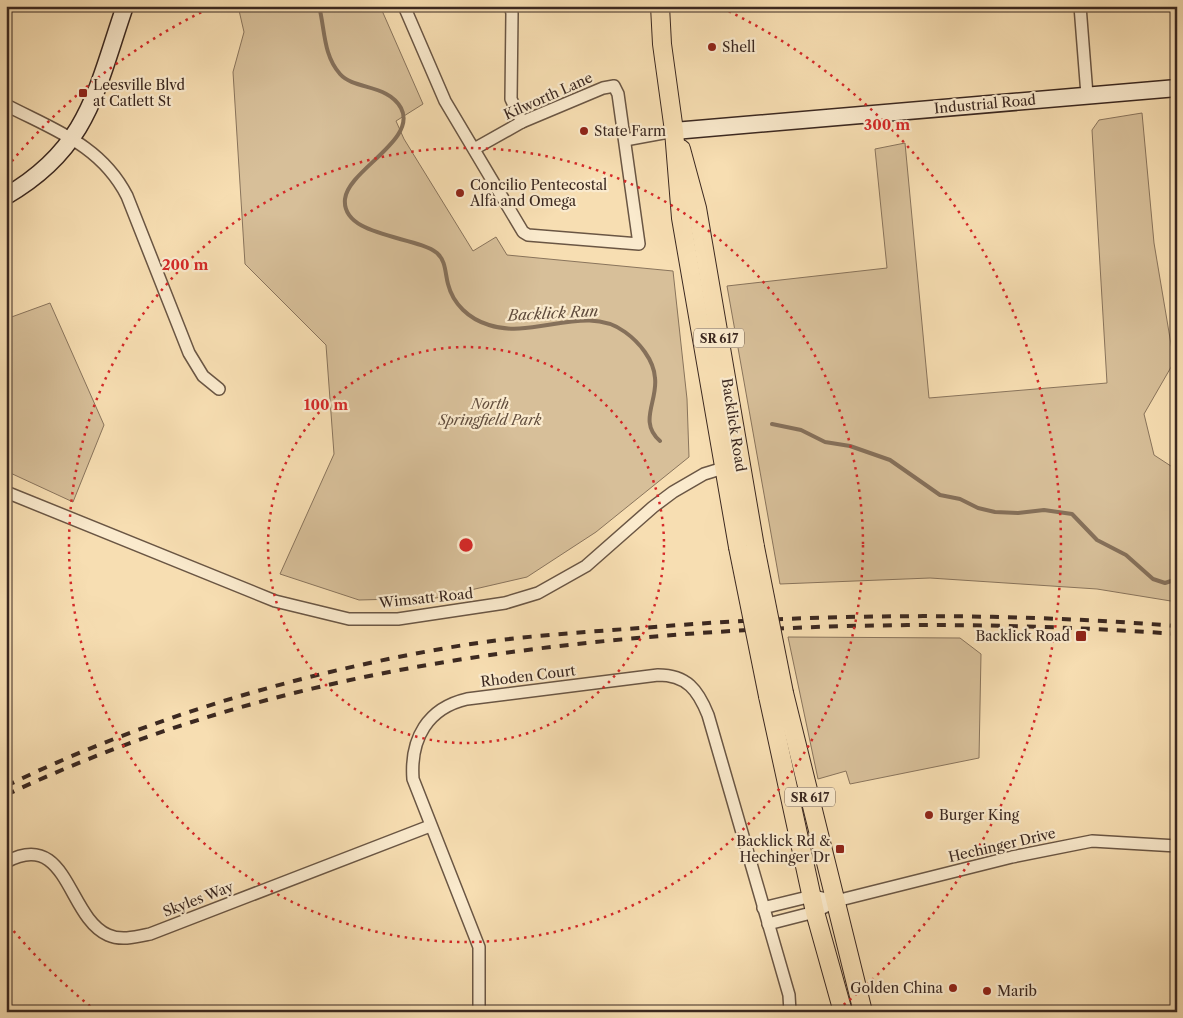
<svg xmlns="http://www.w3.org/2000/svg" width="1183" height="1018" viewBox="0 0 1183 1018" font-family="'Libre Caslon Text',serif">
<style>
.green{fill:#d7bf99;stroke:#89745c}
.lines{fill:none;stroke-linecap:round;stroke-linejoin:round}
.stream{stroke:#85705a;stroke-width:4}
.street-casing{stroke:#6a5644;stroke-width:14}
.secondary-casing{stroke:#3b2820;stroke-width:19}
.primary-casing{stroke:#3b2820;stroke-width:20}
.street{stroke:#faeacd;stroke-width:11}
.secondary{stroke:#faeacd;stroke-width:16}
.primary{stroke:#f7deb2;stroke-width:18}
.rail{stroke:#3b2820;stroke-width:4;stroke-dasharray:9 9;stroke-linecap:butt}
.primary-bridge-casing{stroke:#3b2820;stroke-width:20;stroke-linecap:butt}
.primary-bridge{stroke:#f7deb2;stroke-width:18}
.ring{fill:none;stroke:#d62828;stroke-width:2.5;stroke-dasharray:2.5 5}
.poi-dot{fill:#8f2418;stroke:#faeacd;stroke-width:2}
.labels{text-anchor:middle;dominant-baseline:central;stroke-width:4.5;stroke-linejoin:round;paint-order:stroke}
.shield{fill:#faeacd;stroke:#746254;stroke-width:1}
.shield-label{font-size:12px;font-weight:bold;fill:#3b2820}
.poi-label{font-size:14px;fill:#3b2820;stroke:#faeacd;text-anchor:start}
.street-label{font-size:14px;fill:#3b2820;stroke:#faeacd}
.park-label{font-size:14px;font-style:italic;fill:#624e3e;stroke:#faeacd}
.water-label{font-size:15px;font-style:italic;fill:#604c3d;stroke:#faeacd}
.centre{fill:#d62828;stroke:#faeacd;stroke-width:2.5}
.ring-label{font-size:15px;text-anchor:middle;font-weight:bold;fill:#d62828;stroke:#faeacd;stroke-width:4.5;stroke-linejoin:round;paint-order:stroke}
</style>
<rect width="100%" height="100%" fill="#f7deb2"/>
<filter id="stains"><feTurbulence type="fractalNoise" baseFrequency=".004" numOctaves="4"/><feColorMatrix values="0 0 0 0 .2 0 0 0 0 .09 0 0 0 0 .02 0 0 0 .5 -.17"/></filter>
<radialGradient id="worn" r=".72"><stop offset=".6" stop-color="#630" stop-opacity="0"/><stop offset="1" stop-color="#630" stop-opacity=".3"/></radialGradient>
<g class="green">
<path d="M238 6H380L423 104 396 121 404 139 473 251 496 237 507 255 673 271 687 399 689 457 596 532 527 577 436 598 359 600 280 574 334 454 326 345 245 264 233 72 244 32Z"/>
<path d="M1142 113 1154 243 1174 362 1144 414 1154 455 1177 470V602L1097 589 930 578 780 584 727 286 887 268 875 149 905 143 929 398 1107 383 1092 130 1099 120Z"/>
<path d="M50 303 104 425 73 502 6 471V319Z"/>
<path d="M788 637 960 638 981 654 979 758 850 784 846 771 818 779Z"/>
</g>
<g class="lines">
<g class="stream">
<path d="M319 6C325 29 323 55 340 74 354 90 388 84 401 108 418 140 348 170 345 199 341 237 417 236 437 253 446 261 445 273 448 284 453 304 469 319 489 325 533 340 586 303 625 332 639 342 654 360 655 378 658 401 638 422 660 441"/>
<path d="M772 424 801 430 825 442 850 446 890 460 940 495 960 499 978 508 995 512 1018 513 1044 510 1072 514 1097 540 1126 555 1153 579 1165 583 1177 579"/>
</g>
<defs>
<g id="street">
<path d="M404 6 445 101 523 232 528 235 639 244 618 94 614 86 603 88 522 122 474 149"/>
<path d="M510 6 512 13 511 99 522 122"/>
<path d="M1080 6 1087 95"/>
<path d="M6 105C54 130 101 145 127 196L189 353 203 376 219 389"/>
<path d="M625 140 674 131"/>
<path d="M6 492 275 601 349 619H398L505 603 538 593 586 566 653 507 673 492 704 474 730 466"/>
<path d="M6 862C68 828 67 917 108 935 121 941 136 937 150 934L430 826"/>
<path d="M763 908 812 896 836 901"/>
<path d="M768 924 815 912 836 901 1012 857 1092 841 1177 846"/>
<path d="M479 1012V947L413 779C410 738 428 708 467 699L658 675C687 675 698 690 708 715L789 995 790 1012"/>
</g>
<g id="secondary">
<path d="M674 131 1177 88"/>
<path d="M6 196C89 148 96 90 125 6"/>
</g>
<g id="primary">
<path d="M660 6 662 44 674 131 681 218 738 547"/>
<path d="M681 149 697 208 755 547"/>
<path d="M784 693 863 1012"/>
<path d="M768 696 815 912 843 1012"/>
</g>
</defs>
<use href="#street" class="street-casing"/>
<use href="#secondary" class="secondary-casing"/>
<use href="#primary" class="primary-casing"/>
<use href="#street" class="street"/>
<use href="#secondary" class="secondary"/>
<use href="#primary" class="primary"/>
<g class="rail">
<path d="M6 786C150 716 307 671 464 645 535 634 607 631 679 625 845 613 1011 613 1177 626"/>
<path d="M6 795C209 699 416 658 637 638 818 622 996 621 1177 634"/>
</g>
<defs>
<g id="primary-bridge">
<path d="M738 547 768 696"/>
<path d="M755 547 784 693"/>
</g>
</defs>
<use href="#primary-bridge" class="primary-bridge-casing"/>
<use href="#primary-bridge" class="primary-bridge"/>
</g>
<g class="ring">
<circle cx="466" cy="545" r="198"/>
<circle cx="466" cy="545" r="397"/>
<path d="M96 1011A595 595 0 0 1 7 923M7 167A595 595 0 0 1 210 8M722 8A595 595 0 0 1 836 1011"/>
</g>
<g class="poi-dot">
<circle cx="712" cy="47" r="5"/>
<rect x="78" y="88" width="10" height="10" rx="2.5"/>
<circle cx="584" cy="131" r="5"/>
<circle cx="460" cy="193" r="5"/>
<rect x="1075" y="630" width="12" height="12" rx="2.5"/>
<circle cx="929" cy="815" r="5"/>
<rect x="835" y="844" width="10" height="10" rx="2.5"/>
<circle cx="953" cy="988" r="5"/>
<circle cx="987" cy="991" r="5"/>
</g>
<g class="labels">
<g class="shield">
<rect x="694" y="328.5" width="50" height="19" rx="4"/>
<rect x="785" y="787.5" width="50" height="19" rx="4"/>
</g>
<g class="shield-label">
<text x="719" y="338">SR 617</text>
<text x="810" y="797">SR 617</text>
</g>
<g class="poi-label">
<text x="722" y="47">Shell</text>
<text x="93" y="85">Leesville Blvd<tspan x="93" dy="16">at Catlett St</tspan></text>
<text x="594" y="131">State Farm</text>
<text x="470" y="185">Concilio Pentecostal<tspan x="470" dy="16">Alfa and Omega</tspan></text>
<text x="1070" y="636" text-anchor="end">Backlick Road</text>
<text x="939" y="815">Burger King</text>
<text x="830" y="841" text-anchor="end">Backlick Rd &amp;<tspan x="830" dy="16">Hechinger Dr</tspan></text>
<text x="943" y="988" text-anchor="end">Golden China</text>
<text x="997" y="991">Marib</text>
</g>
<g class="street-label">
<text transform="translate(548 96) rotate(-24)">Kilworth Lane</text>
<text transform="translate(985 104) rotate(-5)">Industrial Road</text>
<text transform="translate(734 425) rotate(81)">Backlick Road</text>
<text transform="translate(426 598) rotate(-6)">Wimsatt Road</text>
<text transform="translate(528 676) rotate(-7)">Rhoden Court</text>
<text transform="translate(1002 845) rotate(-13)">Hechinger Drive</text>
<text transform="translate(198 899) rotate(-21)">Skyles Way</text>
</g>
<g class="park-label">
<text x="490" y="404">North<tspan x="490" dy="16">Springfield Park</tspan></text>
</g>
<g class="water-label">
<text transform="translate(553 313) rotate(-3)">Backlick Run</text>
</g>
</g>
<circle cx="466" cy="545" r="8" class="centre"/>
<g class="ring-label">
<text x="887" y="130">300 m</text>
<text x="185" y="270">200 m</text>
<text x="326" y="410">100 m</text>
</g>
<rect width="1183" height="1018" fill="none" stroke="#f7deb2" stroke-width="25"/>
<rect x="8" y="8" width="1168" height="1003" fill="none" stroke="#3b2820" stroke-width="2.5"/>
<rect x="12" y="12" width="1158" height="993" fill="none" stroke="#3b2820"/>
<rect width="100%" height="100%" filter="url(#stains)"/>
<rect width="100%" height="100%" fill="url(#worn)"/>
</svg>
